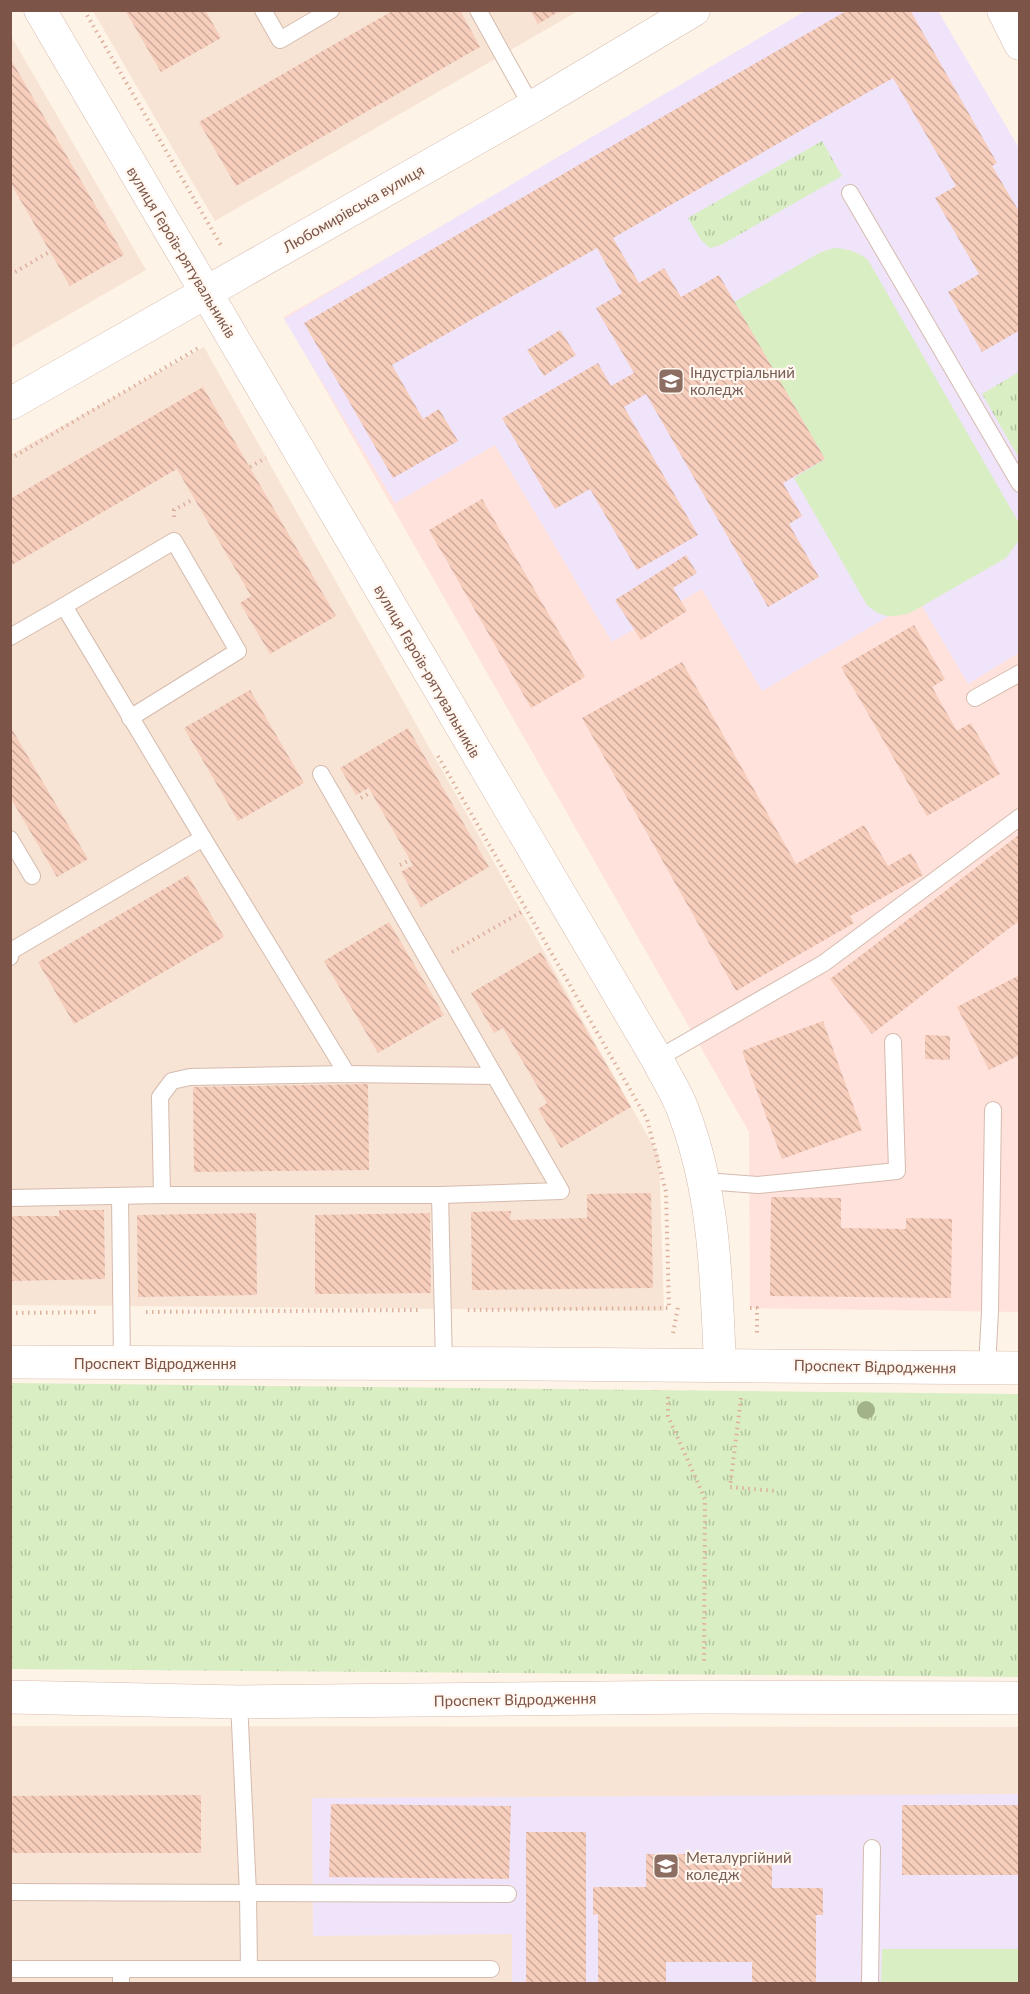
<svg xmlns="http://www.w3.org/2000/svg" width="1030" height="1994" viewBox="0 0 1030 1994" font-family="Lato,sans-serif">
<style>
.residential{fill:#f7e4d5}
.commercial{fill:#ffe2db}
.education{fill:#f0e4fb}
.grass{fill:url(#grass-tufts)}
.garden{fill:#d9eec3}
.building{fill:url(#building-back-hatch)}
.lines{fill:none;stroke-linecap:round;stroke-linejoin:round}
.lane-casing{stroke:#d5bbae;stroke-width:18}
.street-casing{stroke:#d5bbae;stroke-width:33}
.secondary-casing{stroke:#dabcad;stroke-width:34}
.path{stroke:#ddb09e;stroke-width:4;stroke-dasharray:1.5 4.5;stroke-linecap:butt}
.lane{stroke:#fff;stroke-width:16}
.street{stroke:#fff;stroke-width:32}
.secondary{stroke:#fff;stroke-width:33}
.tree{fill:#a2b289}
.labels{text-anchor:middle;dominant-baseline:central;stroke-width:4.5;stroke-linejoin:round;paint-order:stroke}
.street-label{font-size:15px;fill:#7c5548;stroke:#fff7f0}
.education-label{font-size:15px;fill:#785e54;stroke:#fff7f0;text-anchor:start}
</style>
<defs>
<pattern id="grass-tufts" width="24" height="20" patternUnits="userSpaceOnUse" patternTransform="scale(1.5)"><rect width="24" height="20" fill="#d9eec3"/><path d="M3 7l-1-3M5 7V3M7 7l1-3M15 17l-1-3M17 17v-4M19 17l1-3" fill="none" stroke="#b5c4a0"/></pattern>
<pattern id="building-back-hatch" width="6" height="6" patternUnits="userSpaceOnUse" patternTransform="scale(1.5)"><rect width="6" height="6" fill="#f7cdbc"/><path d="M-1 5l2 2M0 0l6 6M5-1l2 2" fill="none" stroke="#cda99b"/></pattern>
</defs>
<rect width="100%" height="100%" fill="#fef3e7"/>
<g class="residential">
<path d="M93 11H578L215 221Z"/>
<path d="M10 34 146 270 11 348H10Z"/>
<path d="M204 347 659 1156 664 1311 11 1305 10 455Z"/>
<path d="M10 1726 1019 1727V1983H11Z"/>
</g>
<path class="commercial" d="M816 11 1019 160V1312L750 1308 749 1132 284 317Z"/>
<g class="education">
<path d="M805 11H938L1019 148V653L968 684 918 599 762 691 702 589 612 642 495 445 395 503 284 319Z"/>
<path d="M1019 1794V1983H512V1934L313 1936 312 1798Z"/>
</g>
<g class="grass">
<path d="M822 141 842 176 721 245 710 248 701 240 688 218Z"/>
<path d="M1019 372V458L982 394Z"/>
<path d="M11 1383 1019 1394V1677L11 1669Z"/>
</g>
<g class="garden">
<path d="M834 248C848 249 857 251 868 260L1019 523V540L1006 558 910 613C891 618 881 618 867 605L794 478 825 459 734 302 821 252Z"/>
<path d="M882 1949H1019V1983H881Z"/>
</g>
<g class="building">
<path d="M125 10H205L221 38 161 72Z"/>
<path d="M394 10H460L480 47 236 186 199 122Z"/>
<path d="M530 10H562L538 24Z"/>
<path d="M848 10H910L997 163 992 166 1020 213V330L982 352 948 292 979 274 935 198 956 186 893 78 613 238 639 283 664 268 681 297 719 275 825 459 783 483 802 516 789 524 819 577 768 607 646 394 624 407 698 535 637 570 590 489 555 509 502 418 598 363 611 386 634 373 596 308 622 293 597 248 392 365 423 419 439 409 458 441 393 478 304 323Z"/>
<path d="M10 58 124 255 70 286 10 182Z"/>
<path d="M560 330 576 355 544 376 527 350Z"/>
<path d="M203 387 336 616 270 654 240 603 251 596 177 469 10 566V499Z"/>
<path d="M482 499 585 677 531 708 429 530Z"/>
<path d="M686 555 697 573 673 588 687 611 641 640 615 600Z"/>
<path d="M914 625 945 679 932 687 957 731 971 723 1000 774 927 816 841 667Z"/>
<path d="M682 662 796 864 864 825 888 866 911 853 923 875 850 916 854 923 736 991 582 718Z"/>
<path d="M250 690 304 783 238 821 184 728Z"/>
<path d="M10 726 88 859 57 877 10 797Z"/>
<path d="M408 728 489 867 421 907 401 872 413 865 371 792 369 788 356 795 340 768Z"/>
<path d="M1020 834V920L872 1034 830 979Z"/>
<path d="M188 875 224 937 74 1024 38 962Z"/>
<path d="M389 922 444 1015 378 1053 324 961Z"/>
<path d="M541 952 631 1107 561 1148 538 1109 547 1103 503 1028 494 1033 471 993Z"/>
<path d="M1020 975V1055L989 1070 957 1007Z"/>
<path d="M823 1021 862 1130 782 1159 742 1051Z"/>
<path d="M925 1035 950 1036V1060L925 1059Z"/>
<path d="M368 1084 369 1170 194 1172 193 1087Z"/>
<path d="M651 1193 653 1288 472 1290 471 1212 511 1211 510 1220 587 1218V1194Z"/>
<path d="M771 1197 841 1198V1228L906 1229V1218L952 1219 951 1298 770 1296Z"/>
<path d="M59 1210H104L105 1279 10 1281V1216H59Z"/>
<path d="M256 1213 257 1295 138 1297 137 1215Z"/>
<path d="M430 1213 431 1293 315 1294V1215Z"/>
<path d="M201 1795V1853H10V1796Z"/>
<path d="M331 1804 511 1806 509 1879 329 1877Z"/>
<rect x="902" y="1805" width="118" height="70"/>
<rect x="526" y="1832" width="60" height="152"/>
<path d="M646 1854H772V1888H823V1915H816V1984H752V1962H666V1984H598V1914L593 1915V1887H646Z"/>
</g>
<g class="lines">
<defs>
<g id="lane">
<path d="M263 10 280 40 331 10"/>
<path d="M478 10 532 107"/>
<path d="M850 193 1020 484"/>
<path d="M64 606 174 541 238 651 130 718"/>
<path d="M10 637 64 606 203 838 347 1074"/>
<path d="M975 698 1020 673"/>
<path d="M321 774 561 1191 440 1195 444 1364"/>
<path d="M10 839 32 876"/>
<path d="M10 957 11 951 203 838"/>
<path d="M657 1059 824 963 1020 817"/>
<path d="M705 1181 758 1185 897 1171 893 1042"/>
<path d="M440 1195H162L160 1097 172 1081 190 1077 347 1074 495 1076"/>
<path d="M120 1196 122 1362"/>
<path d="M10 1198 162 1195"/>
<path d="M987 1367 990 1311 993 1110"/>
<path d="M239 1702 248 1893 249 1969"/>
<path d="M10 1892 508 1894"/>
<path d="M10 1969H121"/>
<path d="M121 1984V1969H491"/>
<path d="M870 1984 872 1848"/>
</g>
<g id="street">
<path d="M40 10 657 1059C666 1077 678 1095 684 1113 715 1196 716 1276 720 1364"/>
<path d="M1003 10 1020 44"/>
<path d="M10 404 532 107 694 10"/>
</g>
<g id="secondary">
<path d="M10 1362C347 1364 683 1363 1020 1368"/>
<path d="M10 1697 239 1702 704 1697 1020 1698"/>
</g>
</defs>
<use href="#lane" class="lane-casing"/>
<use href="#street" class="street-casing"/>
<use href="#secondary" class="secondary-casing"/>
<g class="path">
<path d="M84 10 222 247"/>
<path d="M10 275 51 251"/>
<path d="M10 459 200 347"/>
<path d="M250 467 266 458"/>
<path d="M174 517V510L194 499"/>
<path d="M438 756 647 1119 666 1192 669 1308 467 1310"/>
<path d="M361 798 371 792"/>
<path d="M400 865 410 860"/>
<path d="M452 952 525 910"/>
<path d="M750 1308H757V1333"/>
<path d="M146 1312 418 1310"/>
<path d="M10 1313 97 1312"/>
<path d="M673 1333 678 1307"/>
<path d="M668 1397V1416L705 1499 704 1664"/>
<path d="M741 1398 730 1487 775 1491"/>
</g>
<use href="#lane" class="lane"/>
<use href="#street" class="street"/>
<use href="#secondary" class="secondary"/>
</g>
<circle class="tree" cx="866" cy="1410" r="9"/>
<defs>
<symbol id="university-square" viewBox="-11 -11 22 22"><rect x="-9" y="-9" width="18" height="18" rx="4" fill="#8d6e63" stroke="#fff7f0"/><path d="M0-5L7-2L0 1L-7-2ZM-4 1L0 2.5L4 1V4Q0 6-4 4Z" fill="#fff"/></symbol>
</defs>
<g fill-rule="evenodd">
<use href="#university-square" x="656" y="366" width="30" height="30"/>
<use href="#university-square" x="651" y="1851" width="30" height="30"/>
</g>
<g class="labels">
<g class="street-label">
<text transform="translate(353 208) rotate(-30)">Любомирівська вулиця</text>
<text transform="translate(182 252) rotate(59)">вулиця Героїв-рятувальників</text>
<text transform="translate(428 671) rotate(60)">вулиця Героїв-рятувальників</text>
<text x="155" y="1363">Проспект Відродження</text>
<text transform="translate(875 1366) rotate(1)">Проспект Відродження</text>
<text transform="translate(515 1699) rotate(-1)">Проспект Відродження</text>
</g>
<g class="education-label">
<text x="690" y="372">Індустріальний<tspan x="690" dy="17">коледж</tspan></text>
<text x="686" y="1857">Металургійний<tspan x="686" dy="17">коледж</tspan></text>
</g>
</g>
<rect width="1030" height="1994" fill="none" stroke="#7c5548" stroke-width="24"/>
</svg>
